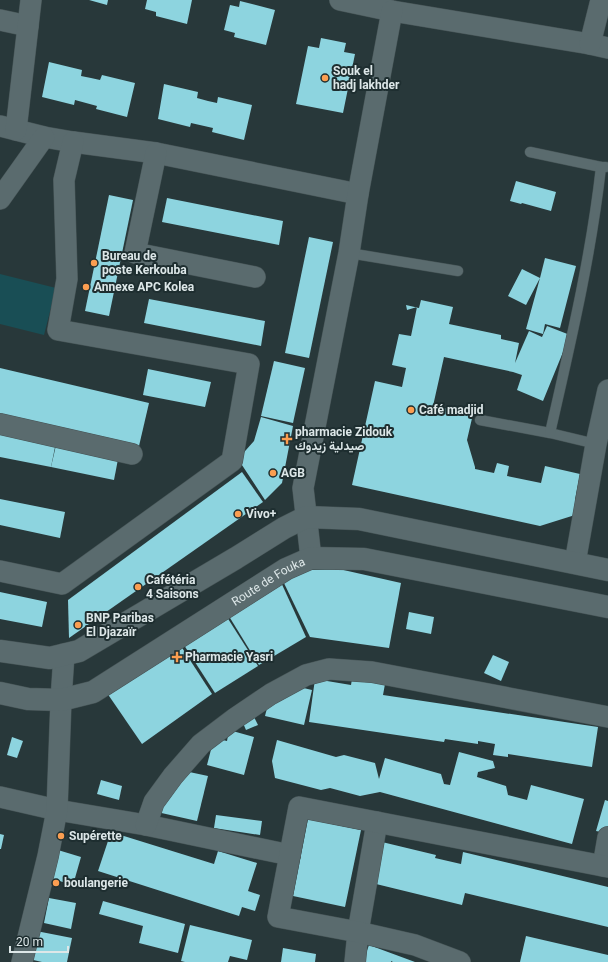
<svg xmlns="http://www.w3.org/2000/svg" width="608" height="962" viewBox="0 0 608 962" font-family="Roboto,Vazirmatn,sans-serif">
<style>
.green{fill:#194e55}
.building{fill:#8dd4df}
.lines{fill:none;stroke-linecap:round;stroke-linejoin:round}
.service-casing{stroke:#455355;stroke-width:11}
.minor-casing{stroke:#455355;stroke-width:22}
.secondary-casing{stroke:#455355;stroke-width:23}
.service{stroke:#5a6b6e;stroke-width:10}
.minor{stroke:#5a6b6e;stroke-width:21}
.secondary{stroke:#5a6b6e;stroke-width:22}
.poi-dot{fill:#fb9e51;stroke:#1e2e30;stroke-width:1.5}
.labels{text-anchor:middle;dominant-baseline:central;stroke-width:4;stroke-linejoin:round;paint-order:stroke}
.poi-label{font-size:12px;font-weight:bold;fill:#dde7e8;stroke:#1e2e30;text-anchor:start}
.street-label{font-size:12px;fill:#dde7e8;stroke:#1e2e30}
</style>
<rect width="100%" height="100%" fill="#28383a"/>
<path class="green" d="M0 274 56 288 44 335 0 324Z"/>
<g class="building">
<path d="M89 0H108L107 5Z"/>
<path d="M147 0H192L187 24 156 16V12L145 9Z"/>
<path d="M240 1 275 10 266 45 234 37 235 33 224 30 230 5 239 7Z"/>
<path d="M321 38 346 43 344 52 355 54 343 113 296 104 308 46 319 48Z"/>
<path d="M49 62 82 70 81 76 91 78 100 80 102 75 135 83 127 117 96 109 97 106 75 100 74 105 42 97Z"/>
<path d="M164 84 198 92 197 98 208 101 217 103 218 97 252 105 244 140 212 132 213 128 191 123 190 127 158 119Z"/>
<path d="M516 181 556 192 551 211 522 203 521 204 510 201Z"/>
<path d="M109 195 133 200 109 316 85 311Z"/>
<path d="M167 198 283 221 279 245 162 222Z"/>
<path d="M309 237 333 242 309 358 285 353Z"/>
<path d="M545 258 576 266 560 328 545 324 543 334 526 329 540 278 526 305 508 296 522 269 540 278Z"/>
<path d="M149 299 265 321 261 346 144 323Z"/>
<path d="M421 300 453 307 449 324 501 335V339L519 343 515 363 529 331 542 337 547 326 570 335 543 401 517 390 522 375 513 372 444 357 433 406 473 414 467 440 475 467V469L494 473 497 463 509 466 507 476 541 483 545 466 580 474 575 500 579 501 575 515 540 526 352 485 375 381 402 387 406 368 392 365 399 334 411 336 417 307 407 310 406 305 419 308Z"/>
<path d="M274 361 305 368 293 423 261 416Z"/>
<path d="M0 368 149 403 139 446 0 414Z"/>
<path d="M148 369 211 382 205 407 143 395Z"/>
<path d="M261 417 293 426 282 483 265 500 238 459 254 441Z"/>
<path d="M0 430 56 442 51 467 0 457Z"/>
<path d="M57 441 119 454 114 480 51 467Z"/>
<path d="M242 472 263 502 69 638 68 600Z"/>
<path d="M0 499 65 512 60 538 0 525Z"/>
<path d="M339 569 401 583 389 648 310 637 282 579 310 570Z"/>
<path d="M280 580 306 637 259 665 227 613Z"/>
<path d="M0 592 47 602 42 627 0 619Z"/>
<path d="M409 612 434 617 431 634 406 629Z"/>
<path d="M225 614 258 666 215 693 182 642Z"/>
<path d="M179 643 212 694 142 744 107 693Z"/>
<path d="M493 655 509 662 501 681 484 673Z"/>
<path d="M315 679 351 685 352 679 385 684 383 695 598 727 592 767 508 754V757L493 755 495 744 478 741V744L445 739 444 742 309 722Z"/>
<path d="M274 681 312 690 304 725 265 716Z"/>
<path d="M251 711 258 725 246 730 240 716Z"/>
<path d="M229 730 254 737 244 775 207 765 214 738 227 741Z"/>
<path d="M12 737 23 741 17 758 7 755Z"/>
<path d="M277 740 336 757 344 755 375 763 379 779 385 758 441 774 444 784 450 785 459 752 493 761 495 768 478 772 477 777 506 786 508 795 527 800 531 785 584 799 572 844 380 792 360 796 330 788 321 790 275 778 272 761Z"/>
<path d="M180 770 208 776 197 821 157 812Z"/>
<path d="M101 780 122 786 119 800 97 794Z"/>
<path d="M605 800 608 801V847L606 833 596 831Z"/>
<path d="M216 815 262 821 260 835 214 828Z"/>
<path d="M308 819 361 830 345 907 293 896Z"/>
<path d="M111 832 214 864 218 851 257 863 248 891 260 895 255 911 242 907 239 916 98 871Z"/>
<path d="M0 834 4 835 1 849H0Z"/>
<path d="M382 842 436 855 435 858 461 864 463 852 608 887V927L465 893 462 905 372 883Z"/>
<path d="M48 847 81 857 73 885 39 875Z"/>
<path d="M49 898 76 903 71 929 44 923Z"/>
<path d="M103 901 185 924 178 953 139 943 143 926 99 914Z"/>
<path d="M190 925 252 940 247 960 230 956 228 962H185L181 961Z"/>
<path d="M26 929 72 938 67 962H42L20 957Z"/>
<path d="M526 936 608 955V962H520Z"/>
<path d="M369 945 415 962H393L391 961V962H363Z"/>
<path d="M283 948 316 954 315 962H281Z"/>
</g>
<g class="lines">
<defs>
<g id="service">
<path d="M530 152 601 167H606"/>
<path d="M349 253 458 271"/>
<path d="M480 420 550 433 596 444"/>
<path d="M550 433C570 345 591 257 601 167"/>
</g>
<g id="minor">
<path d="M340 0 392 11 590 44 608 48"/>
<path d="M0 20 28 26"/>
<path d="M590 44 601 0"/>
<path d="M0 126 44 137 73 142 156 153 358 194"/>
<path d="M16 130 31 0"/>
<path d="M156 153 135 253 255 277"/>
<path d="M0 199 44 137"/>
<path d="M0 424 132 454"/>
<path d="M311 558 303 488 349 253 358 194 392 11"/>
<path d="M575 563 596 444 608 390"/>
<path d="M0 571 62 584 232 461 249 364 58 330 67 279 64 180 73 142"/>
<path d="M0 797 57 810 146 825 290 855"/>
<path d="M146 825 154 802 173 776 201 744 234 719 271 694 306 675 329 669 372 672 608 717"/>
<path d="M603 866 608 837"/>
<path d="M22 962 48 856 57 810 61 700 64 654"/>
<path d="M355 962 358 932 377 822"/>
<path d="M460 962 415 945 358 932 278 917 299 807 608 867"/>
</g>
<g id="secondary">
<path d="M0 651 50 658 79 651 236 558 284 528 306 517 359 519 608 570"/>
<path id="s1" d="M0 693 28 699 61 700 93 692 286 569 311 558 364 559 608 607"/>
</g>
</defs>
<use href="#service" class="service-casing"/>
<use href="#minor" class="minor-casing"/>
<use href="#secondary" class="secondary-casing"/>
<use href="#service" class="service"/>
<use href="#minor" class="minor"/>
<use href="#secondary" class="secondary"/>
</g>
<g class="poi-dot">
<circle cx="325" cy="78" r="4"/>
<circle cx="94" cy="263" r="4"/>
<circle cx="86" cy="287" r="4"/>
<circle cx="411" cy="410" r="4"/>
<path d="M285 433h4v4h4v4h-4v4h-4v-4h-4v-4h4z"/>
<circle cx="273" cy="473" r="4"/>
<circle cx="238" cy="514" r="4"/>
<circle cx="138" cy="587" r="4"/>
<circle cx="78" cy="625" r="4"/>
<path d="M175 651h4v4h4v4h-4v4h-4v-4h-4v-4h4z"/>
<circle cx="61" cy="836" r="4"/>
<circle cx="56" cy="883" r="4"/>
</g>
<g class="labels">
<g class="poi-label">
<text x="333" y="71">Souk el<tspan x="333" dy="14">hadj lakhder</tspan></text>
<text x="102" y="256">Bureau de<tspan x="102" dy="14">poste Kerkouba</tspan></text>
<text x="94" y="287">Annexe APC Kolea</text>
<text x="419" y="410">Café madjid</text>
<text x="295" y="432">pharmacie Zidouk<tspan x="295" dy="14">صيدلية زيدوك</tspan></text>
<text x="281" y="473">AGB</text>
<text x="246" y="514">Vivo+</text>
<text x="146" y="580">Cafétéria<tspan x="146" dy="14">4 Saisons</tspan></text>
<text x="86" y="618">BNP Paribas<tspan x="86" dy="14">El Djazaïr</tspan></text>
<text x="185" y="657">Pharmacie Yasri</text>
<text x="69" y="836">Supérette</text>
<text x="64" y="883">boulangerie</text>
</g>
<g class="street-label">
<text stroke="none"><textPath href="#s1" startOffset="302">Route de Fouka</textPath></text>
</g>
</g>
<path d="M10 946v6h58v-6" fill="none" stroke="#dde7e8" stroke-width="2"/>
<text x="16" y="946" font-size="12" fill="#dde7e8" stroke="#1e2e30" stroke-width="3" paint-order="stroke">20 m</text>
</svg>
